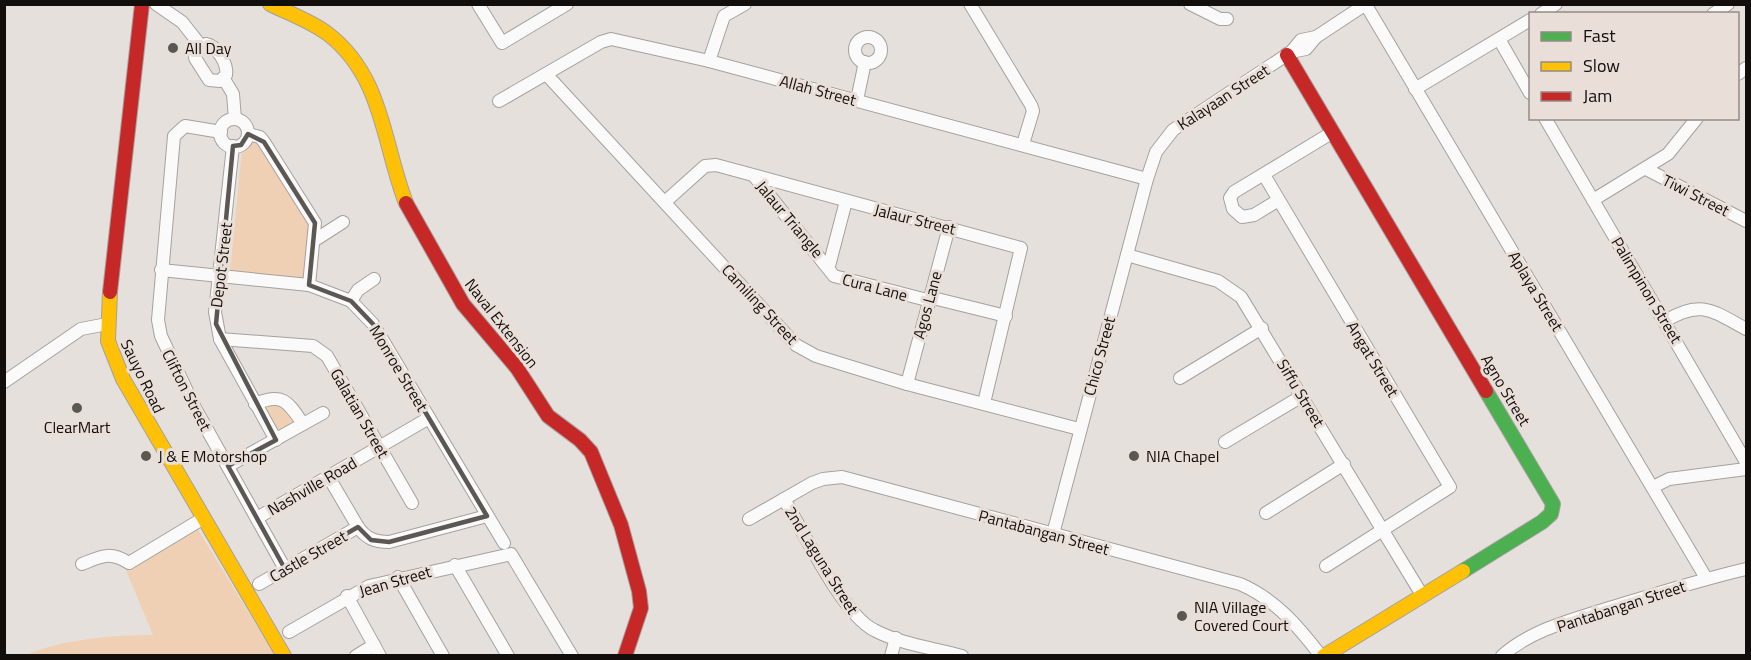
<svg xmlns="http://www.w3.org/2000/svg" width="1751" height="660" viewBox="0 0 1751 660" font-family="'Titillium Web',sans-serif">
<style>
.green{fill:#efd0b5}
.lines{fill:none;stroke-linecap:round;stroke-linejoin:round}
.street-casing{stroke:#a5a19e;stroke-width:14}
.fast-casing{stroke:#a5a19e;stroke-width:16}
.slow-casing{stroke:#a5a19e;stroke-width:16}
.jam-casing{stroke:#a5a19e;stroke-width:16}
.street{stroke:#fbfafa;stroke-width:12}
.fast{stroke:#4caf50;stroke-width:14}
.slow{stroke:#ffc107;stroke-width:14}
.jam{stroke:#c62828;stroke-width:14}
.marked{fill:none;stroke:#5b5854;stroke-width:4.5;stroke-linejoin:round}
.poi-dot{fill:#5b5854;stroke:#e9dfd8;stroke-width:2}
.labels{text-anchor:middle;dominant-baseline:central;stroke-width:6;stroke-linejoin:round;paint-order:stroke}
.poi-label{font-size:16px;fill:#110e0b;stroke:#e9dfd8;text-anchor:start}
.street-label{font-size:16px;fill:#110e0b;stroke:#e9dfd8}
</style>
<rect width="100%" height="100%" fill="#e5e0dc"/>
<g class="green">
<path d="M256 141 261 142 310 222 304 279 230 272 242 149Z"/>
<path d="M269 404 282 406 294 422 276 432 264 411Z"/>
<path d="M197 528 275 656H23C63 639 111 635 153 635L126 570Z"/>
</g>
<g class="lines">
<defs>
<g id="street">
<path d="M156 4 182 22 201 46"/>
<path d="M478 4 502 43 567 4"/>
<path d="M970 4 1031 105 1033 111 1023 144"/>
<path d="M1190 4 1220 19H1227"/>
<path d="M1366 5 1706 578"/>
<path d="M1541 14 1556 4"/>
<path d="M1713 14 1728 4"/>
<circle cx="868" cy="50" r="13"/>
<path d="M1499 39 1530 93"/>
<path d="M206 44C217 46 228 64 226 75L220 81 209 80 195 58 196 51Z"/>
<path d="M1291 52 1306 49 1316 37"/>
<path d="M709 61 724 16 745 4"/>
<path d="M546 74 796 345 816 356 907 384 1079 429"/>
<path d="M1738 74 1746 68"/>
<path d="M224 79 233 94 235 119"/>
<path d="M1415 89 1530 20"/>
<path d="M857 100 865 62"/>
<path d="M499 101 601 42 611 39 709 61 1147 179"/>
<path d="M1545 118 1746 462"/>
<circle cx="234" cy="133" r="14"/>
<path d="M221 132 185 126 174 136 158 320 161 336 195 408 285 569"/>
<path d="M248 134 260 137 264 142 315 223 309 285"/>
<path d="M233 146 215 312 220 339 276 440"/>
<path d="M1646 169 1746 221"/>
<path d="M1264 175 1450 487 1326 566"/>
<path d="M754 176 834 276 927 300"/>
<path d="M1593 200 1668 154 1697 118"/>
<path d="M666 201 705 166 716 165 1021 248 984 403"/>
<path d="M1277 201 1254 215 1242 217 1233 209 1230 198 1234 192 1333 132"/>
<path d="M315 240 343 222"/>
<path d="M1127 255 1218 281 1241 297 1422 595"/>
<path d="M829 266 846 201"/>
<path d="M161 270 309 285 351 301 373 324 504 543"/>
<path d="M929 297 1006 316"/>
<path d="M351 301 358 290 374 279"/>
<path d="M1665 321C1701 299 1713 311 1746 329"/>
<path d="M220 339 313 346 327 356 412 503"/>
<path d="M1180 378 1262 328"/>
<path d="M4 382 81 329 107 324"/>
<path d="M907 384 949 227"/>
<path d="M255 404C283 392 288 402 303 424"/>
<path d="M1225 442 1302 396"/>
<path d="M228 466 323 413"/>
<path d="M328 476 358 527C366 538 374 542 389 542L487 516"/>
<path d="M1653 487 1669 479 1746 469"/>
<path d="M784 499C803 531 843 615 874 630 900 644 934 648 962 656"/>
<path d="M1266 513 1344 464"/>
<path d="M257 518 429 418"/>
<path d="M749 519 812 483 823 479 842 477 1240 584C1275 599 1298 626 1321 656"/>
<path d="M1053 534 1147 179 1156 152 1173 130 1291 52 1301 40 1316 37 1366 4"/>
<path d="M82 564C102 556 110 551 129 563L202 519"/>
<path d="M455 565 508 656"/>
<path d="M398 577 443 656"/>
<path d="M259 584 358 527"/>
<path d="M347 596 380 656"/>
<path d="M289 632 369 586 511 554 572 656"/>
<path d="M356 656 374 645"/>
<path d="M891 656 896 638"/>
<path d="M1502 656C1529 631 1571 620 1606 609 1652 595 1699 580 1746 569"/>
</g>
<path id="fast" d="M1463 571 1542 522 1551 514 1553 504 1486 391"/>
<g id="slow">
<path d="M270 4C288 13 311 21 328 34 383 76 383 144 406 203"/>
<path d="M110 292 108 341 123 379 284 656"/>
<path d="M1324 656 1463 571"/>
</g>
<g id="jam">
<path d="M1287 55 1486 391"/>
<path d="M406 203 463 304 517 368 548 416 580 440 591 452 621 525 639 591 641 608 625 656"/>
<path d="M110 292 142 4"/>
</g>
</defs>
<use href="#street" class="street-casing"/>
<use href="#fast" class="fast-casing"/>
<use href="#slow" class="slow-casing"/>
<use href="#jam" class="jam-casing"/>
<use href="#street" class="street"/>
<use href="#fast" class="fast"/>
<use href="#slow" class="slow"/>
<use href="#jam" class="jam"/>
</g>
<path class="marked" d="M248 134 264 142 315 223 309 285 351 301 373 324 487 516 389 542 371 540 358 527 285 569 228 466 276 440 216 324 233 146 241 145Z"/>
<g class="poi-dot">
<circle cx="173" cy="48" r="6"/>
<circle cx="77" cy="408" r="6"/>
<circle cx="146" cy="456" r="6"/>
<circle cx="1134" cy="456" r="6"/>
<circle cx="1182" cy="616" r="6"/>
</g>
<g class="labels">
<g class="poi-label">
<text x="185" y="48">All Day</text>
<text x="77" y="427" text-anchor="middle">ClearMart</text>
<text x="158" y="456">J &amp; E Motorshop</text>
<text x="1146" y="456">NIA Chapel</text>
<text x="1194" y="607">NIA Village<tspan x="1194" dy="18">Covered Court</tspan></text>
</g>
<g class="street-label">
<text transform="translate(818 90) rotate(15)">Allah Street</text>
<text transform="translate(1223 97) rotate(-33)">Kalayaan Street</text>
<text transform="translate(1696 195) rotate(27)">Tiwi Street</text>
<text transform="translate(790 219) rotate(50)">Jalaur Triangle</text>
<text transform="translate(915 219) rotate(14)">Jalaur Street</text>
<text transform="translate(221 265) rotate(-83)">Depot Street</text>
<text transform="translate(875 287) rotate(15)">Cura Lane</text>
<text transform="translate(1647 290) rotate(59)">Palimpinon Street</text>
<text transform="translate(1536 291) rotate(59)">Aplaya Street</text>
<text transform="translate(760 304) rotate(47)">Camiling Street</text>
<text transform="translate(927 305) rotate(-75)">Agos Lane</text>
<text transform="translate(502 323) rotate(52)">Naval Extension</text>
<text transform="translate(1099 356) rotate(-75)">Chico Street</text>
<text transform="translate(1373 359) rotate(59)">Angat Street</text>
<text transform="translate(399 368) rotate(59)">Monroe Street</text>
<text transform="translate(143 376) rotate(64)">Sauyo Road</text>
<text transform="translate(187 390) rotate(63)">Clifton Street</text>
<text transform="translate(1506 390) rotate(59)">Agno Street</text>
<text transform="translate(1301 393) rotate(59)">Siffu Street</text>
<text transform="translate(360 413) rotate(60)">Galatian Street</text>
<text transform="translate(312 486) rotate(-30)">Nashville Road</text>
<text transform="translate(1044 532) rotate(15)">Pantabangan Street</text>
<text transform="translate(308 556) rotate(-30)">Castle Street</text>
<text transform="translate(822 560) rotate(58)">2nd Laguna Street</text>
<text transform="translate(395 581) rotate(-16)">Jean Street</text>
<text transform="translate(1621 606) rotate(-18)">Pantabangan Street</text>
</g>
</g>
<rect width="1751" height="660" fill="none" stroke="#110e0b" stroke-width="12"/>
<rect x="1529" y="12" width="210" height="108" fill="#e9dfd8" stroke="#938b86" stroke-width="1.5"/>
<rect x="1541" y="32" width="30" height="9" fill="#4caf50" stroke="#938b86" stroke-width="1.5"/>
<text x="1583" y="42" font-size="18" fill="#110e0b">Fast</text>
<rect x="1541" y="62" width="30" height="9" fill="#ffc107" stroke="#938b86" stroke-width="1.5"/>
<text x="1583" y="72" font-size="18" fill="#110e0b">Slow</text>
<rect x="1541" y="92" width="30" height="9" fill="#c62828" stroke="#938b86" stroke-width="1.5"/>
<text x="1583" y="102" font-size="18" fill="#110e0b">Jam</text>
</svg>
